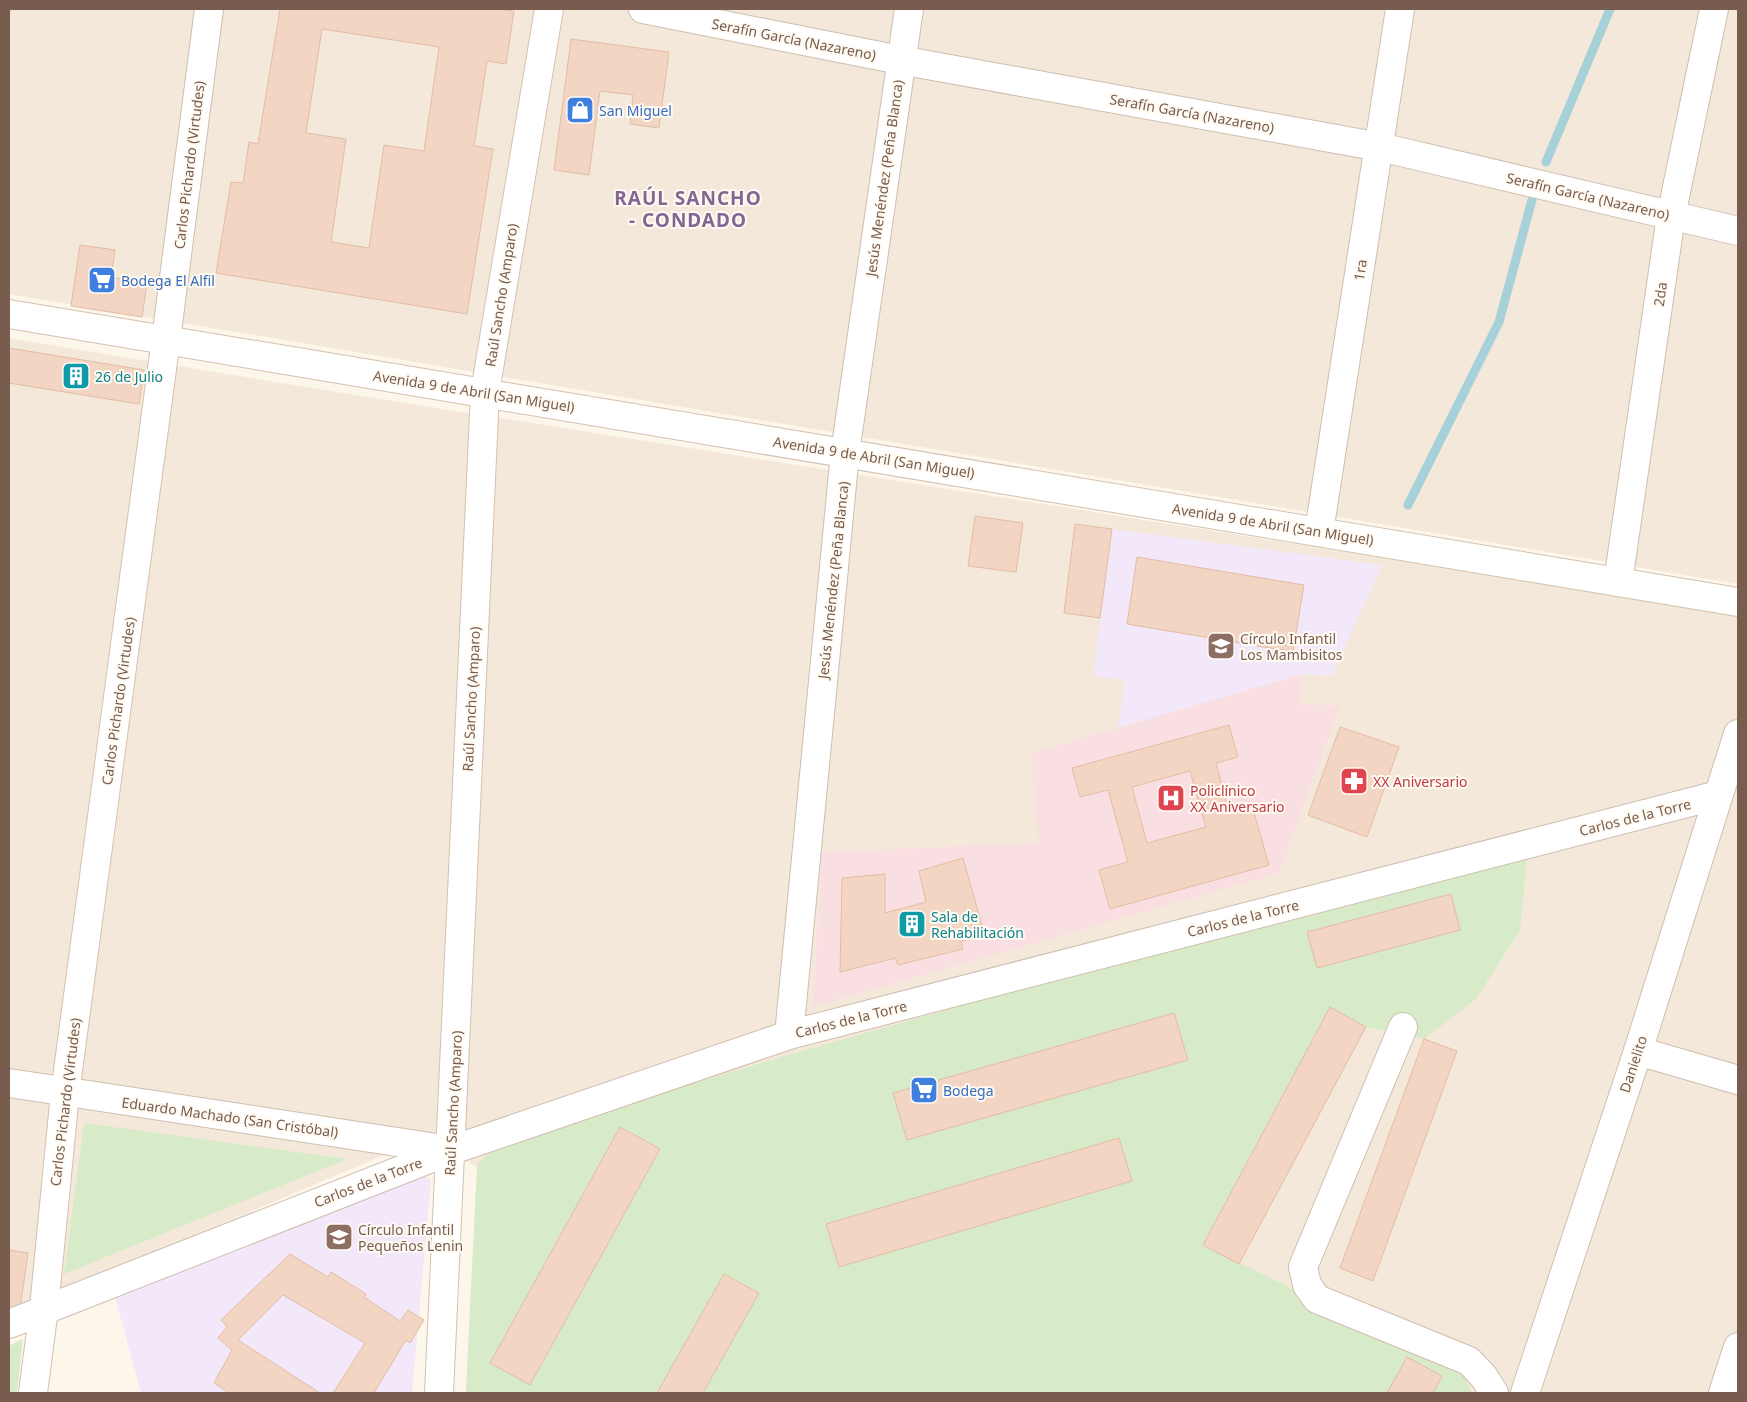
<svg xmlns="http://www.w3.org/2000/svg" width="1747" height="1402" viewBox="0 0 1747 1402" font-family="'Noto Sans',sans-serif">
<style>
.residential{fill:#f4e8da}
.education{fill:#f3e8f9}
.medical{fill:#fadfe2}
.green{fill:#d7ebc9}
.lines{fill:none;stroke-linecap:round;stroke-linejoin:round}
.stream{stroke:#a6d1d8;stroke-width:9}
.building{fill:#f2d5c3;stroke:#e4bca4;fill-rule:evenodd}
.street-casing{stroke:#cfbeb0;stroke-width:30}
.secondary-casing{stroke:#d5c0b0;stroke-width:30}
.street{stroke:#fff;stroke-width:28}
.secondary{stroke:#fff;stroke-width:28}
.labels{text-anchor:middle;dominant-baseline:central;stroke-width:4;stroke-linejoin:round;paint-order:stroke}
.street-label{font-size:14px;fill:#785c4e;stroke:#fffaf2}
.shop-label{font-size:14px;fill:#366cbe;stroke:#fffaf2;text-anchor:start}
.culture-label{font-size:14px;fill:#0d838f;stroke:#fffaf2;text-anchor:start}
.education-label{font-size:14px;fill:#785e54;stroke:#fffaf2;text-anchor:start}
.health-label{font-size:14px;fill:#be3a42;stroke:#fffaf2;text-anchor:start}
.district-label{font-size:19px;font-weight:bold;letter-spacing:1px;fill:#846693;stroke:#fffaf2}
</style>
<rect width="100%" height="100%" fill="#fcf6eb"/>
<g class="residential">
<path d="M9 9H1738V584L9 294Z"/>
<path d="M9 338 367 397 1738 614V1393H466L477 1167 429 1136 9 1314Z"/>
</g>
<g class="education">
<path d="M1112 529 1382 565 1332 676 1303 674 1118 728 1125 680 1093 676Z"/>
<path d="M417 1170 431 1181 412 1393H141L114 1293Z"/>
</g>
<path class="medical" d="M1303 674 1298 704 1340 706 1279 873 813 1007 822 852 1039 843 1031 753Z"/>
<g class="green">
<path d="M1527 858 1520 930 1476 999 1424 1039 1366 1027 1330 1008 1203 1245 1463 1372 1472 1393H466L477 1166 499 1141 778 1058 1177 944Z"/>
<path d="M84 1123 347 1159 64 1274Z"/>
<path d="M23 1339 17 1393H9V1346Z"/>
</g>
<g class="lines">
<g class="stream">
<path d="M1546 162 1610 9"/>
<path d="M1408 505 1499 322 1532 200"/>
</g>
</g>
<g class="building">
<path d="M280 9H499L514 11 506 64 487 61 474 146 493 149 467 314 216 273 231 182 243 183 249 142 258 144ZM322 29 439 47 424 151 384 145 369 248 331 242 346 139 306 133Z"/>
<path d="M571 39 669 52 659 128 630 124 633 95 600 91 589 175 554 170Z"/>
<path d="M80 245 115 250 111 277 147 283 142 317 71 306Z"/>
<path d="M9 348 144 370 139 404 9 383Z"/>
<path d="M975 516 1023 523 1016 572 968 566Z"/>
<path d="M1075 524 1112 529 1100 618 1064 613Z"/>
<path d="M1137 557 1304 585 1293 652 1127 624Z"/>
<path d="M1229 725 1238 757 1216 763 1228 808 1251 802 1269 865 1110 909 1099 870 1128 862 1108 790 1080 797 1072 768ZM1190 771 1206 827 1147 843 1132 787Z"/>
<path d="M1340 727 1399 747 1367 837 1308 815Z"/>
<path d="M963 858 985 936 961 941 963 949 898 965 895 958 840 972 842 878 885 874V913L926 902 919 871Z"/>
<path d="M1451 894 1460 930 1317 968 1307 932Z"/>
<path d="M1330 1007 1366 1027 1239 1264 1203 1245Z"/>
<path d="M1174 1013 1188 1060 907 1140 893 1093Z"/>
<path d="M1424 1039 1457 1051 1373 1281 1340 1268Z"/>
<path d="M620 1127 660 1149 530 1385 490 1363Z"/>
<path d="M1119 1138 1132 1181 839 1267 826 1224Z"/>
<path d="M9 1250 28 1253 20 1309 9 1314Z"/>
<path d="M290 1254 328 1277 331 1272 366 1294 364 1297 400 1321 408 1310 424 1320 410 1343 406 1340 374 1393H333L365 1343 283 1295 238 1340 320 1393H229L214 1383 232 1350 218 1338 227 1327 221 1320Z"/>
<path d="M724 1274 759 1293 703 1393H657Z"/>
<path d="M1407 1357 1442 1376 1433 1393H1387Z"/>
</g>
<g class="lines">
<defs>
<g id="street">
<path d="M643 9 900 60 1380 147 1738 231"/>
<path d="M166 339 209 9"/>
<path d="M1319 532 1400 9"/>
<path d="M1618 582 1671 216 1714 9"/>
<path d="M1403 1027 1303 1267 1307 1285 1317 1299 1469 1361 1484 1377 1494 1393"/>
<path d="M789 1035 845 453 909 9"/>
<path d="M1638 1051 1738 1080"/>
<path d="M9 1083 450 1150"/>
<path d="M9 1324 452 1150 789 1035 1718 795"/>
<path d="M1525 1393 1638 1051 1738 734"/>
<path d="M1723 1393 1738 1347"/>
</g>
<g id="secondary">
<path d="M9 314 1738 602"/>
<path d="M33 1393 44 1308 65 1093 166 339"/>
<path d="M439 1393 485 392 549 9"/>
</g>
</defs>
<use href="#street" class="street-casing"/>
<use href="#secondary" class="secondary-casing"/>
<use href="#street" class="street"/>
<use href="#secondary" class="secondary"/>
</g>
<defs>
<symbol id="shop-square" viewBox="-11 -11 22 22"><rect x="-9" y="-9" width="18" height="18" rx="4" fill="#3f7fe0" stroke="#fffaf2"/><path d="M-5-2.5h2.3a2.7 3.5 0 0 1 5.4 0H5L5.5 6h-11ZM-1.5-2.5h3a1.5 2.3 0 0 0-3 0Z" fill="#fff"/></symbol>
<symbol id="supermarket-square" viewBox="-11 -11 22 22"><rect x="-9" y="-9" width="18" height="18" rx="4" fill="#3f7fe0" stroke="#fffaf2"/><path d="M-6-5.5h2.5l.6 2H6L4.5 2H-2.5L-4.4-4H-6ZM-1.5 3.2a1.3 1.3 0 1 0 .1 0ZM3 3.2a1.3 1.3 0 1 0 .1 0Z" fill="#fff"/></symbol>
<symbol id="building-square" viewBox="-11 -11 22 22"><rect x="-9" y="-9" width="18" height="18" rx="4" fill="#0f9aa8" stroke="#fffaf2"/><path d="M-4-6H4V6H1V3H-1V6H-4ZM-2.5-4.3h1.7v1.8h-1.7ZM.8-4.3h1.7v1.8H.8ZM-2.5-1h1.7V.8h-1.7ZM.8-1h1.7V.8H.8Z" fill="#fff"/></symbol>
<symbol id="school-square" viewBox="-11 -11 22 22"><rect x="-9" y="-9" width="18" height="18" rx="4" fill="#8d6e63" stroke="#fffaf2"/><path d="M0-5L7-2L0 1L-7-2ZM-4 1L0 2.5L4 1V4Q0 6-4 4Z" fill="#fff"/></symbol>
<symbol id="pharmacy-square" viewBox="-11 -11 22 22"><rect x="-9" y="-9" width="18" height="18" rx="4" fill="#e0444e" stroke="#fffaf2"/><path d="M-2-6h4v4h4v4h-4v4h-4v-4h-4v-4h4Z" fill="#fff"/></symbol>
<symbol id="hospital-square" viewBox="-11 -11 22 22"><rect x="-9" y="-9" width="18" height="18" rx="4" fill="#e0444e" stroke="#fffaf2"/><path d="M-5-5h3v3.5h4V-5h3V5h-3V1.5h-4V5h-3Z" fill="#fff"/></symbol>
</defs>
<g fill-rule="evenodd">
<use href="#shop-square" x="564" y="94" width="32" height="32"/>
<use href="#supermarket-square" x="86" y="264" width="32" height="32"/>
<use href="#building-square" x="60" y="360" width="32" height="32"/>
<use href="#school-square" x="1205" y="630" width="32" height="32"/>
<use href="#pharmacy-square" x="1338" y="765" width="32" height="32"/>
<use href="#hospital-square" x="1155" y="782" width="32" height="32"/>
<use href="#building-square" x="896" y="908" width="32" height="32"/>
<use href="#supermarket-square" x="908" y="1074" width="32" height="32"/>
<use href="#school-square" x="323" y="1221" width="32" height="32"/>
</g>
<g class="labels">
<g class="street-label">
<text transform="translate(794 39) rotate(11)">Serafín García (Nazareno)</text>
<text transform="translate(1192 113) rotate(10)">Serafín García (Nazareno)</text>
<text transform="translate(189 165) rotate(-83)">Carlos Pichardo (Virtudes)</text>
<text transform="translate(884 178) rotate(-82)">Jesús Menéndez (Peña Blanca)</text>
<text transform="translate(1588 196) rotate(13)">Serafín García (Nazareno)</text>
<text transform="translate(1360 270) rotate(-81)">1ra</text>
<text transform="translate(1660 294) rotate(-82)">2da</text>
<text transform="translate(501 295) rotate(-81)">Raúl Sancho (Amparo)</text>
<text transform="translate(474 391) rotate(9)">Avenida 9 de Abril (San Miguel)</text>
<text transform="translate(874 457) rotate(9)">Avenida 9 de Abril (San Miguel)</text>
<text transform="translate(1273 524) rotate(9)">Avenida 9 de Abril (San Miguel)</text>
<text transform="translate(833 580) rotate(-84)">Jesús Menéndez (Peña Blanca)</text>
<text transform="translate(471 699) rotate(-87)">Raúl Sancho (Amparo)</text>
<text transform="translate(118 701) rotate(-82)">Carlos Pichardo (Virtudes)</text>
<text transform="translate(1635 817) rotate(-14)">Carlos de la Torre</text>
<text transform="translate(1243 918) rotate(-14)">Carlos de la Torre</text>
<text transform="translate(851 1019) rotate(-14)">Carlos de la Torre</text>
<text transform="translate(1633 1064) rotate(-72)">Danielito</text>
<text transform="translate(65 1102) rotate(-83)">Carlos Pichardo (Virtudes)</text>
<text transform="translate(453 1103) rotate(-87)">Raúl Sancho (Amparo)</text>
<text transform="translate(230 1117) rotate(8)">Eduardo Machado (San Cristóbal)</text>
<text transform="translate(368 1182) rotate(-21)">Carlos de la Torre</text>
</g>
<g class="shop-label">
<text x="599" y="110">San Miguel</text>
<text x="121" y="280">Bodega El Alfil</text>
<text x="943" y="1090">Bodega</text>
</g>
<g class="culture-label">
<text x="95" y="376">26 de Julio</text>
<text x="931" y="916">Sala de<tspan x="931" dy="16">Rehabilitación</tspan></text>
</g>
<g class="education-label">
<text x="1240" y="638">Círculo Infantil<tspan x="1240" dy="16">Los Mambisitos</tspan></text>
<text x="358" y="1229">Círculo Infantil<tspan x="358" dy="16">Pequeños Lenin</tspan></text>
</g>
<g class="health-label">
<text x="1373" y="781">XX Aniversario</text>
<text x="1190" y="790">Policlínico<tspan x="1190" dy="16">XX Aniversario</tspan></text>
</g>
<g class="district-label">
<text x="688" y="198">RAÚL SANCHO<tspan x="688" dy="22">- CONDADO</tspan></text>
</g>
</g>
<rect width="1747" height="1402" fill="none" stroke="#785c4e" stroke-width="20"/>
</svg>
